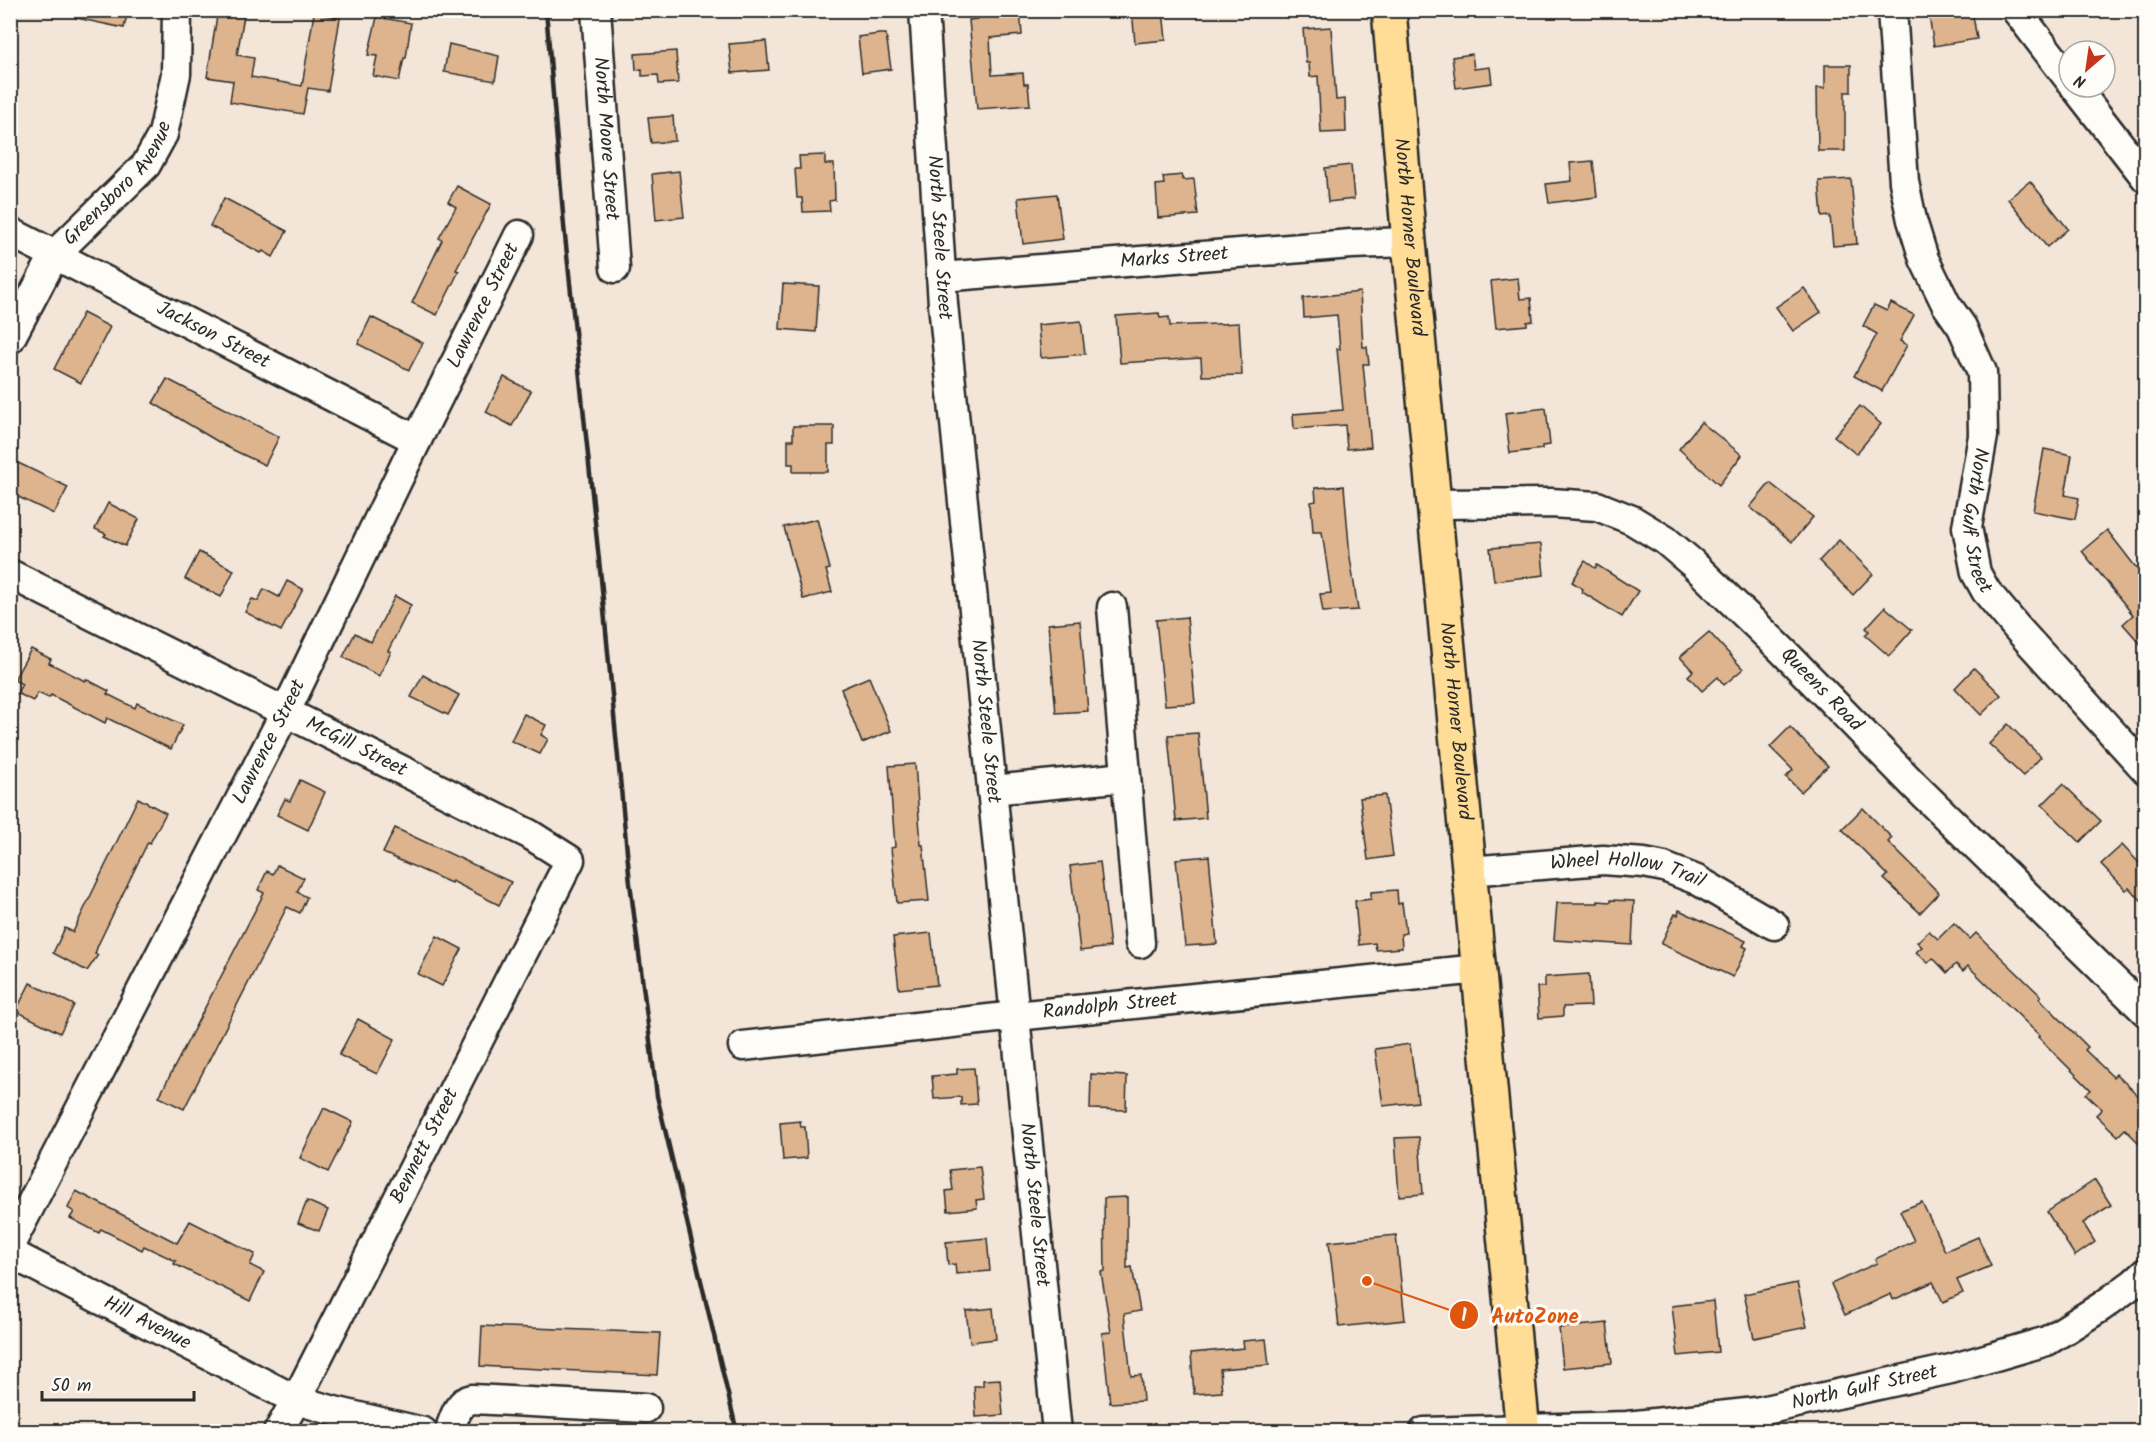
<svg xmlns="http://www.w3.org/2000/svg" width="2156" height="1442" viewBox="0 0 2156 1442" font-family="Kalam,sans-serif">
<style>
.building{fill:#ddb48e;stroke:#2b2b2b;stroke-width:1.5}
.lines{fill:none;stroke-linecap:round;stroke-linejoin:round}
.minor-casing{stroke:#2b2b2b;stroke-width:33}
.major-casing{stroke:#2b2b2b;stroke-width:38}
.minor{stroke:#fdfcf7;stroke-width:28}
.major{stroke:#ffdd96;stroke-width:33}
.rail{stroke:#2b2b2b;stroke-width:4.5}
.labels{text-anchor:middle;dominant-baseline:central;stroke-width:6;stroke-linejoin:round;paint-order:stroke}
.street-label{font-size:20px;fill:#2b2b2b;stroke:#fdfcf7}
.leader{fill:none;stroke:#df570e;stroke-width:2}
.callout-dot{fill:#df570e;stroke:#fdfcf7;stroke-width:2}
.mark-label{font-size:18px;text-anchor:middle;font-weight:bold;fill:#fff}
.callout-label{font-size:21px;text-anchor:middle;font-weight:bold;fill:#df570e;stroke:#fdfcf7;stroke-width:6;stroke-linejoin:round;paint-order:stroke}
</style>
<rect width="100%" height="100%" fill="#f3e6d8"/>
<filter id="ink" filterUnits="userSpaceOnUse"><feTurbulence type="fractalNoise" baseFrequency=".0167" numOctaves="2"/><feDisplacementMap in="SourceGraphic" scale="12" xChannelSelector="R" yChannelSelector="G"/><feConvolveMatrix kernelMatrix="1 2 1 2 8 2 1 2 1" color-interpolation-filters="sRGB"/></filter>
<g filter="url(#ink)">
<g class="building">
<path d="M77 10H128L124 28 76 18Z"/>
<path d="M218 10H245L237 55 254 58 251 77 302 86 314 13 340 18 328 91 308 88 303 114 230 102 233 81 207 77Z"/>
<path d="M976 10H1020L1022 35 990 38 992 75 1023 73 1024 84H1028L1030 105 977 109 969 20 977 19Z"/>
<path d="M1132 10H1163L1166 40 1135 43Z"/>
<path d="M1928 10H1972L1977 39 1934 46Z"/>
<path d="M377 17 411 23 406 58H404L399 81 373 76 377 56 368 55Z"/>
<path d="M1331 27 1336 100 1345 99 1346 132 1321 133 1318 76 1310 77 1309 63H1306L1303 29Z"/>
<path d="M879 34H886L891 69 862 73 858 37Z"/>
<path d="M766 41 769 70 732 73 729 44Z"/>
<path d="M449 44 499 56 495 81 444 72Z"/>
<path d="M676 51 678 83 659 84 658 75 642 76V69L636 70 635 54Z"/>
<path d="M1472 54 1474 69 1490 67 1492 83 1456 88 1452 57Z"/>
<path d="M1825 65H1851V92H1845V151H1818L1817 88H1825Z"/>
<path d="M673 116 675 141 651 143 648 118Z"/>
<path d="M825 155V164H834L835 200 829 201 830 211 803 212 802 198H797L795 169H800L799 156Z"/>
<path d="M1593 161 1597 197 1549 203 1546 184 1572 181 1570 163Z"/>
<path d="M1351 165 1354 199 1328 202 1325 168Z"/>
<path d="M679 171 684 217 656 220 652 174Z"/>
<path d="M1182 175 1183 180 1194 179 1198 215 1158 218 1156 185 1164 184 1163 177Z"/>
<path d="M1851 179 1857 244 1833 246 1830 216 1822 217 1819 181Z"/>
<path d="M2030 181 2068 229 2047 247 2008 199Z"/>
<path d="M457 186 491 204 456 270 459 271 437 315 412 303 442 240 439 238 456 207 448 202Z"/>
<path d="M1057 194 1063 239 1023 244 1018 198Z"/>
<path d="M224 198 287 231 273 257 263 251 261 253 210 226Z"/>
<path d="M1518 278 1520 299 1531 298 1533 321 1527 322V325L1496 328 1491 281Z"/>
<path d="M783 284 819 286 816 332 780 329Z"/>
<path d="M1804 288 1821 312 1793 331 1776 307Z"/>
<path d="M1360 292 1363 347H1367L1369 364H1363L1371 447 1347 449 1345 425 1294 429 1293 414 1343 410 1337 349H1340L1337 315 1304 318 1303 298Z"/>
<path d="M1891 303 1914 315 1900 341 1907 345 1882 391 1854 376 1877 334 1863 326 1874 305 1887 311Z"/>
<path d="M83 313 110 327 81 383 54 369Z"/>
<path d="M1159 313 1160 318 1169 317 1170 326 1239 323 1242 375 1202 376 1201 358 1120 363 1116 316Z"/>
<path d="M371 317 423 343 409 370 358 344Z"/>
<path d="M1081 321 1085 354 1041 358 1038 325Z"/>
<path d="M504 377 531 391 512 426 486 412Z"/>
<path d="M167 379 279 437 265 465 227 447 153 403Z"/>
<path d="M1860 406 1881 424 1856 454 1834 436Z"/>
<path d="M1546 408 1550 445 1542 446V449L1510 453 1505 413Z"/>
<path d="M1701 422 1742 455 1719 485 1679 449Z"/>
<path d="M793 426H834V445H828V472H793V464H788V440H793Z"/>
<path d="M2044 449 2072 455 2065 495 2079 498 2075 519 2033 511Z"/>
<path d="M10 459 68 487 54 514 10 493Z"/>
<path d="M1770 483 1813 517 1792 542 1750 507Z"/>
<path d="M1344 486 1350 557 1358 610 1323 612 1320 594 1331 593 1322 532H1313L1311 502 1316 501 1315 488Z"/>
<path d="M108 503 139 519 125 546 104 536 106 534 95 529Z"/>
<path d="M817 519 830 569 826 570 832 592 803 599 784 527Z"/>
<path d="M2107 530 2145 579V649L2123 624 2133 615 2082 551Z"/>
<path d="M1839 540 1873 574 1853 595 1819 561Z"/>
<path d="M1541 544 1544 575 1494 581 1490 548Z"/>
<path d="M199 552 234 570 221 597 185 579Z"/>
<path d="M1585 561 1595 568 1597 565 1638 591 1622 617 1582 592 1583 589 1572 582Z"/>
<path d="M287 581 303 589 281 631 245 612 252 599 258 601 264 589 279 597Z"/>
<path d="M395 596 411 605 388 651 391 652 379 676 343 657 355 633 371 642Z"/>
<path d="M1885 607 1912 630 1889 656 1865 635 1869 631 1866 628Z"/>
<path d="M1187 617 1195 703 1165 705 1156 620Z"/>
<path d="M1080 621 1088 711 1056 713 1048 624Z"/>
<path d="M1709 632 1743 669 1724 685 1718 677 1702 691 1688 676 1693 671 1680 657Z"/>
<path d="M31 649 51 659 49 663 85 681 86 679 109 691 107 694 135 708 137 703 183 725 171 749 107 718 105 723 51 695 49 698 38 693 33 701 17 693 22 684 14 680Z"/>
<path d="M1974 668 2001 695 1981 715 1955 688Z"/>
<path d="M423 675 459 695 448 715 411 697Z"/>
<path d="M869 677 891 731 862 743 841 689Z"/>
<path d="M524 714 546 725 541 735 548 739 540 754 511 741Z"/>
<path d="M2008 724 2041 757 2023 776 1989 744Z"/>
<path d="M1790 727 1828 766 1801 792 1786 777 1793 770 1770 747Z"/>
<path d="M1198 733 1206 818 1176 821 1168 735Z"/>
<path d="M915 764 921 845H923L929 901 897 903 891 848 895 847 889 766Z"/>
<path d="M300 780 325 792 308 830 277 815 285 799 290 801Z"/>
<path d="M2063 784 2101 821 2080 842 2042 805Z"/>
<path d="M1385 795 1393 856 1368 860 1360 798Z"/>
<path d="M138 798 166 813 150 843 148 842 98 945 95 954 98 955 87 971 53 953 65 928 73 932Z"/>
<path d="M1863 808 1892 838 1888 842 1939 893 1920 913 1884 879 1888 875 1842 829Z"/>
<path d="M395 828 511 882 499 905 452 881 451 883 383 853Z"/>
<path d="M2122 845 2145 869V904L2129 888 2126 890 2101 864Z"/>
<path d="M1209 856 1217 944 1185 946 1176 859Z"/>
<path d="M1100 862 1110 947 1080 951 1070 866Z"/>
<path d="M277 865 304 878 297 892 307 897 300 913 287 907 184 1109 159 1097 264 893 258 890 267 871 273 874Z"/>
<path d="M1397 890 1398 904 1402 903 1406 933 1401 934 1402 948 1376 950 1375 943 1359 945 1355 901 1371 899V892Z"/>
<path d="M1611 900 1634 901 1632 945 1554 940 1557 903H1598V901L1611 902Z"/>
<path d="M1679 910 1746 941 1743 946 1747 948 1733 977 1661 944 1675 914 1678 915Z"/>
<path d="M1954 923 1970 939 1976 933 2041 996 2039 998 2088 1047 2085 1050 2113 1077 2116 1074 2145 1102V1149L2125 1129 2118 1136 2096 1115 2102 1109 2086 1094 2091 1090 2038 1037 2040 1036 1968 966 1963 971 1956 964 1947 973 1933 958 1928 963 1916 952 1922 947 1917 942 1929 931 1938 939Z"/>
<path d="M931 933 937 985 899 989 893 937Z"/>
<path d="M437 936 462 949 442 986 418 974Z"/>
<path d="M1589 974 1591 1006 1563 1007V1016L1539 1018 1537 987H1545V977Z"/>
<path d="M30 983 74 1005 60 1033 16 1011Z"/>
<path d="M358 1019 395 1039 377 1074 339 1055Z"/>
<path d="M1410 1044 1418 1102 1383 1106 1375 1049Z"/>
<path d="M974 1068 977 1104 961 1105V1097L934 1099 932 1076 957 1074V1069Z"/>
<path d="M1091 1074 1127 1076 1126 1110 1090 1109Z"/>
<path d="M324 1108 353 1122 328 1172 300 1158Z"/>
<path d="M800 1121 801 1127H805L807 1158 783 1160 780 1123Z"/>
<path d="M1419 1137 1423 1194 1399 1196 1395 1138Z"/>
<path d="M980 1167 984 1199 976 1200 977 1208 948 1211 946 1191 953 1190 950 1170Z"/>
<path d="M2095 1180 2111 1205 2083 1223 2095 1242 2075 1256 2047 1212Z"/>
<path d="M76 1191 177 1243 190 1221 255 1254 250 1265 264 1272 250 1301 174 1264 176 1261 144 1246 142 1250 101 1229 99 1233 70 1218 74 1212 68 1208Z"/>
<path d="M1127 1197V1268L1132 1267 1140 1311 1124 1314 1131 1376 1141 1375 1143 1401 1110 1403 1102 1333 1111 1332 1101 1272 1105 1271 1104 1198Z"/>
<path d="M307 1201 328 1210 319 1231 298 1223Z"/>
<path d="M1922 1202 1945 1251 1978 1237 1991 1266 1957 1280 1963 1293 1943 1302 1933 1282 1893 1300 1891 1294 1845 1315 1831 1284 1877 1263 1875 1259 1914 1241 1900 1211Z"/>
<path d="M1396 1235 1405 1320 1339 1327 1329 1242Z"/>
<path d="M987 1238 990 1271 956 1274 955 1264 948 1265 946 1242Z"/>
<path d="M1797 1283 1807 1327 1754 1338 1744 1294Z"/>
<path d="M1713 1301 1718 1352 1678 1356 1672 1306Z"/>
<path d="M993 1308 996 1339 970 1342 966 1311Z"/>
<path d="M1607 1323 1612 1363 1563 1368 1559 1328Z"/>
<path d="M482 1326 660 1333 657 1375 480 1366Z"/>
<path d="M1266 1339 1269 1365 1220 1369 1222 1392 1194 1394 1191 1353 1244 1348 1243 1341Z"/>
<path d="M1000 1379 1003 1415 976 1417 974 1386H983V1380Z"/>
</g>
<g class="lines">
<defs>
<g id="minor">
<path id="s1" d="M596 10 615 268"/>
<path id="s2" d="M924 10 943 304 1057 1432"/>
<path id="s3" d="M1892 10 1904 182 1912 220 1924 259 1946 304 1962 327 1982 372 1983 436 1967 527 1976 573 1986 591 2017 628 2146 770"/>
<path d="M2016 10 2069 79"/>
<path d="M2075 87 2146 178"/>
<path id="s4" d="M10 232 417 440"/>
<path id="s5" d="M941 277 1351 244 1409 242"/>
<path id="s6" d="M10 339 55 254 146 165 163 134 176 74 177 10"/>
<path id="s7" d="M1434 504 1551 503 1597 506 1632 520 1665 540 1692 563 1784 652 1915 786 2146 1012"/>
<path id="s8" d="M10 574 529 834 570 860 296 1400 278 1432"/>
<path d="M1112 607 1140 943"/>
<path d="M992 790 1126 777"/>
<path id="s9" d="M1469 871 1603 860 1644 863 1664 867 1697 880 1774 925"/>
<path id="s10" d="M743 1046 1016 1016 1479 969"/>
<path id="s11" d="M10 1245 286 711 417 440 519 235"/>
<path id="s12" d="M10 1253 296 1400 338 1412 423 1432"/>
<path d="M449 1432C454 1419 457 1402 472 1399L646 1408"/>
<path id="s13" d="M1424 1432 1627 1426 1756 1412 1951 1369 2047 1341 2101 1307 2134 1283 2146 1272"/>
</g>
<g id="major">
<path id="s14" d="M1389 10 1409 242 1523 1432"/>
</g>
</defs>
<use href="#minor" class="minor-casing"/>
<use href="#major" class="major-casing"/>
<use href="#minor" class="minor"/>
<use href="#major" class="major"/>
<path class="rail" d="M546 10 564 226 601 579 630 883 657 1096 737 1432"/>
</g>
</g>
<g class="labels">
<g class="street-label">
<text stroke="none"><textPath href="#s1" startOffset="129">North Moore Street</textPath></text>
<text stroke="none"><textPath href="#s6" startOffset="192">Greensboro Avenue</textPath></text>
<text stroke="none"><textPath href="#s14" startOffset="228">North Horner Boulevard</textPath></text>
<text stroke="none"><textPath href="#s2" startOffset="228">North Steele Street</textPath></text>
<text stroke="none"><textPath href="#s5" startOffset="234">Marks Street</textPath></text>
<text stroke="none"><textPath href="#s11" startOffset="1052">Lawrence Street</textPath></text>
<text stroke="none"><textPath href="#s4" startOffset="228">Jackson Street</textPath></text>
<text stroke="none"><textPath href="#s3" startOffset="530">North Gulf Street</textPath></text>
<text stroke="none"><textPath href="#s7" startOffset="456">Queens Road</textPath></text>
<text stroke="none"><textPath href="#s2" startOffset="714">North Steele Street</textPath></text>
<text stroke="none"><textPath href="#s14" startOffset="714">North Horner Boulevard</textPath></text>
<text stroke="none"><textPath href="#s11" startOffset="566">Lawrence Street</textPath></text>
<text stroke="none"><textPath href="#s8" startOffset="387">McGill Street</textPath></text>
<text stroke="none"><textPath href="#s9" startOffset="160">Wheel Hollow Trail</textPath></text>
<text stroke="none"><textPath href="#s10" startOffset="369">Randolph Street</textPath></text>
<text transform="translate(425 1146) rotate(-63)">Bennett Street</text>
<text stroke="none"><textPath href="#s2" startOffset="1200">North Steele Street</textPath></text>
<text stroke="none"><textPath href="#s12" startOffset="154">Hill Avenue</textPath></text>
<text stroke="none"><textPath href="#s13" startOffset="444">North Gulf Street</textPath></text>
</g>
</g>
<path class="leader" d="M1367 1281L1464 1315"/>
<g class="callout-dot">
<circle cx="1367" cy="1281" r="6"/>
<circle cx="1464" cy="1315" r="15"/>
</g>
<g class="mark-label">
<text x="1464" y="1321">1</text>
</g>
<g class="callout-label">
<text x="1535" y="1323">AutoZone</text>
</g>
<rect width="2156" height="1442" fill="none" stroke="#fdfcf7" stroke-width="36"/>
<rect x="18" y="18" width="2120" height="1406" fill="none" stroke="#2b2b2b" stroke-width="2" filter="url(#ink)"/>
<g transform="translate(2087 69) rotate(209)"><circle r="28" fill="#fdfcf7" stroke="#a9a8a5" stroke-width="1.5"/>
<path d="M0-4.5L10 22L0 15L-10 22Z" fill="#c8321e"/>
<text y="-9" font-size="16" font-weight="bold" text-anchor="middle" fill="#2b2b2b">N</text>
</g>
<path d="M42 1391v9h152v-9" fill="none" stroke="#2b2b2b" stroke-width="3"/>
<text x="51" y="1391" font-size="18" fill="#2b2b2b" stroke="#fdfcf7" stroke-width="4.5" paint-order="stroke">50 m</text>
</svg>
